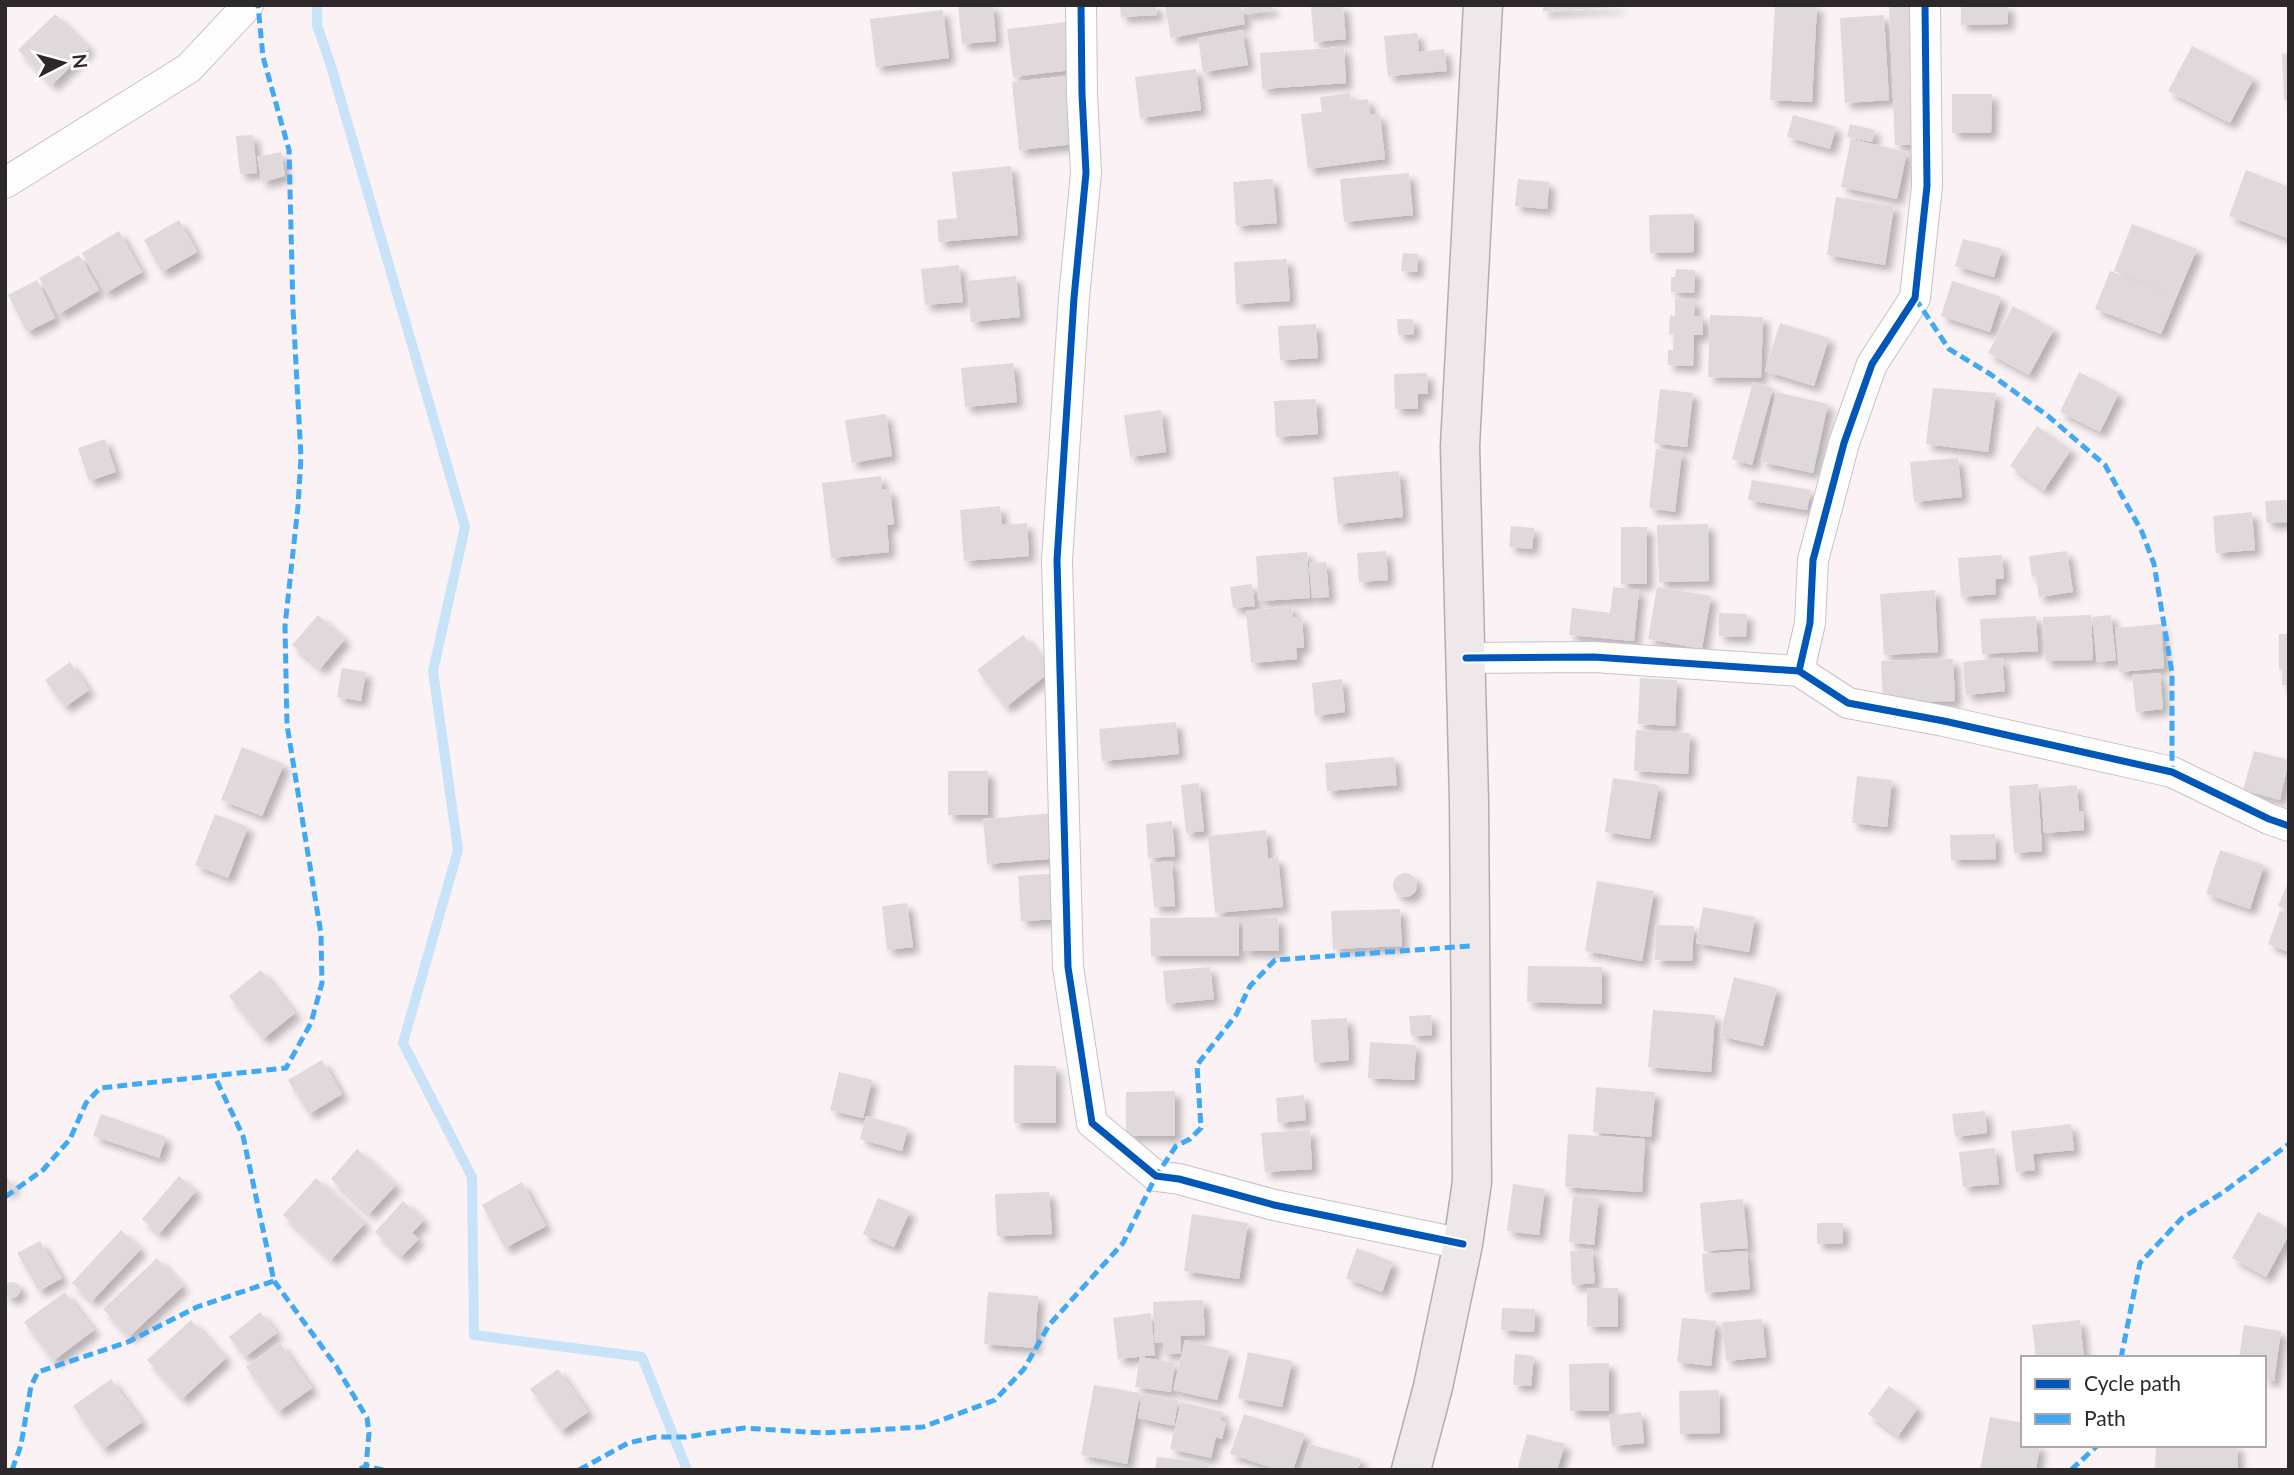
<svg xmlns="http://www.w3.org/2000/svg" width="2294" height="1475" viewBox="0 0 2294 1475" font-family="Lato,sans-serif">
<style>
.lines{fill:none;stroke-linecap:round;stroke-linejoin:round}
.stream{stroke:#c8e2f8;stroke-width:10}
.building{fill:#e0d9db;filter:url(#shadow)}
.minor-casing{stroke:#c8c2c4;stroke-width:32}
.primary-casing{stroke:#b9aaae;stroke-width:41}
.minor{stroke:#fefdfd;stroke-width:30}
.primary{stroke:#eee8ea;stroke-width:38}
.quiet{stroke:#3fa9f5;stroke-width:5;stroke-dasharray:10 5;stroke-linecap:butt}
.cycleway-casing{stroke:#fff;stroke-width:11}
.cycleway{stroke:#0057b8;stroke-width:7}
</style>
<defs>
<filter id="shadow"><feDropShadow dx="6" dy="6" stdDeviation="3.5" flood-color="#0004"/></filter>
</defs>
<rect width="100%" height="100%" fill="#faf2f4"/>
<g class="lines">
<path class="stream" d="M317 5V25L331 66 465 527 433 671 458 850 403 1043 472 1177 474 1335 642 1357 687 1470"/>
</g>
<g class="building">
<path d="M958 5H993L996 41 962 44Z"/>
<path d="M1120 5H1156L1157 15 1121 17Z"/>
<path d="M1165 5H1241L1245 24 1171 38Z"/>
<path d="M1244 5H1272L1273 10 1245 14Z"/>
<path d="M1343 5 1346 39 1314 42 1311 6Z"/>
<path d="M1543 5H1619V7L1543 11Z"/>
<path d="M1775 5H1817L1812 102 1770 100Z"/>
<path d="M1889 5H1918L1925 144 1895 145Z"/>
<path d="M1961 5H2008V24L1961 25Z"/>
<path d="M943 10 949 58 876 67 870 19Z"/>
<path d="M55 14 89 48 52 85 18 50Z"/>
<path d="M1884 15 1889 100 1845 103 1840 18Z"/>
<path d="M1066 22 1071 70 1013 77 1007 29Z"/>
<path d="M1242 30 1248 65 1203 72 1198 38Z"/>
<path d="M1417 33 1419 52 1444 49 1447 71 1388 76 1384 36Z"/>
<path d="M2192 46 2254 78 2230 123 2168 91Z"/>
<path d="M1344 47 1346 83 1262 89 1260 53Z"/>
<path d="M2289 53V100H2284L2282 54Z"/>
<path d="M1196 69 1201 110 1140 118 1135 77Z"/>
<path d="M1068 76 1075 144 1019 150 1012 82Z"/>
<path d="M1350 93 1351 101 1368 99 1371 115 1380 114 1385 159 1308 169 1301 114 1322 112 1320 97Z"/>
<path d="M1952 94H1992L1991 133H1952Z"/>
<path d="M1793 115 1836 127 1830 149 1787 137Z"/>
<path d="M1850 124 1875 130 1872 142 1847 137Z"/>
<path d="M253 135 257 173 240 174 236 136Z"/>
<path d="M1851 139 1907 152 1897 199 1841 187Z"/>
<path d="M281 152 285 176 262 182 257 157Z"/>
<path d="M1011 166 1018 235 939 242 937 220 957 218 952 172Z"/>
<path d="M2246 170 2289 187V232L2287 238 2229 216Z"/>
<path d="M1409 173 1413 215 1344 222 1340 179Z"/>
<path d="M1273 179 1277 223 1236 226 1233 182Z"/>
<path d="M1518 179 1549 182 1547 209 1515 206Z"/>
<path d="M1836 197 1894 206 1885 265 1827 255Z"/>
<path d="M1694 214V252L1650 253 1649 215Z"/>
<path d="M179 220 197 252 162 272 144 240Z"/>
<path d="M2132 224 2197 249 2161 334 2095 309 2110 271 2172 295 2114 271Z"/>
<path d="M119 231 142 272 106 293 82 253Z"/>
<path d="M1963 239 2002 249 1994 277 1955 266Z"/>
<path d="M1403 253 1418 254 1417 272 1401 271Z"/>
<path d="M79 255 99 290 59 314 39 278Z"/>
<path d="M1287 259 1290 301 1236 304 1234 262Z"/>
<path d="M959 265 963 302 925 305 921 269Z"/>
<path d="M1676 269 1695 270 1694 293 1671 292V277H1675Z"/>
<path d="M1016 276 1020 317 971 322 967 281Z"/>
<path d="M37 280 55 318 27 332 8 295Z"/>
<path d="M1952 281 2001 297 1990 332 1941 316Z"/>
<path d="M1675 299 1695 300 1694 316H1703V335H1694L1693 366 1668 365V350H1673L1674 334H1669L1670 315 1675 316Z"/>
<path d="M2013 306 2054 329 2029 375 1988 353Z"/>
<path d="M1710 315 1763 317 1761 378 1708 377Z"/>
<path d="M1397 319H1413L1414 334 1398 335Z"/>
<path d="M1780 323 1829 338 1814 386 1765 371Z"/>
<path d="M1316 324 1318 358 1280 360 1278 326Z"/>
<path d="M1013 363 1017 402 965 407 961 368Z"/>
<path d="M2079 372 2119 393 2100 432 2060 412Z"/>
<path d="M1427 373 1428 394H1418V409H1395L1394 374Z"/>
<path d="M1753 382 1773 388 1752 465 1732 459Z"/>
<path d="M1933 388 1996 393 1988 452 1926 444Z"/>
<path d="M1660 389 1693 393 1687 447 1654 443Z"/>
<path d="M1776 392 1828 404 1813 473 1761 462Z"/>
<path d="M1316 399 1318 434 1276 437 1274 401Z"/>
<path d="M1161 410 1166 452 1130 457 1124 415Z"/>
<path d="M886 414 892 456 852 463 845 420Z"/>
<path d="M2037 426 2071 450 2044 490 2010 466Z"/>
<path d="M105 439 116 472 89 481 78 448Z"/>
<path d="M1656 449 1682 452 1675 512 1649 508Z"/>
<path d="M1958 458 1962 497 1914 502 1910 462Z"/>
<path d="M1399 471 1403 517 1338 524 1333 477Z"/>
<path d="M881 476 882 490 890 489 894 524 887 525 889 552 831 558 822 483Z"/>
<path d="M1752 480 1811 490 1807 510 1748 500Z"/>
<path d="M2286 500 2288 522 2267 523 2265 501Z"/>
<path d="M1000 506 1002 525 1027 523 1029 556 964 561 960 510Z"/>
<path d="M2252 512 2255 550 2216 553 2213 516Z"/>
<path d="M1708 524 1709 581 1659 582 1657 525Z"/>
<path d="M1511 526 1534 528 1532 549 1509 547Z"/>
<rect x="1621" y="527" width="26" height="57"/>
<path d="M1386 551 1388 580 1359 582 1357 553Z"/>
<path d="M2067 551 2073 592 2039 597 2036 576 2032 577 2029 556Z"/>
<path d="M1307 552 1310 598 1259 601 1256 556Z"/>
<path d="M2002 555 2004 579H1995L1996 594 1961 597 1958 558Z"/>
<path d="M1326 562 1329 597 1312 598 1309 563Z"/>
<path d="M1252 584 1255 606 1233 608 1230 587Z"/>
<path d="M1613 587 1639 590 1634 641 1569 635 1572 608 1610 613Z"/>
<path d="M1657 587 1711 596 1702 649 1648 639Z"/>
<path d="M1935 590 1938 652 1884 655 1880 594Z"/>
<path d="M1292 606 1293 618 1302 617 1304 648H1296L1297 659 1251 663 1246 611Z"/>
<path d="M1719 613 1747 614 1746 637 1719 636Z"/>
<path d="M318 615 345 639 320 669 292 645Z"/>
<path d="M2091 615 2093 660 2045 661 2043 617Z"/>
<path d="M2111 615 2116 660 2097 662 2092 617Z"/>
<path d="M2036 616 2038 651 1982 654 1980 619Z"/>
<path d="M2161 624 2164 668 2119 672 2115 628Z"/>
<path d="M2279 634H2289V685H2282V669H2279Z"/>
<path d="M1023 635 1051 671 1006 707 977 670Z"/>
<path d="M2002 658 2005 691 1966 695 1963 662Z"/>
<path d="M1953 659 1955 701 1883 703 1881 661Z"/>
<path d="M70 662 89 690 65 707 45 680Z"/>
<path d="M342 668 366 672 361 701 337 697Z"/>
<path d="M2160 673 2163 709 2136 712 2132 675Z"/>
<path d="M1640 678 1677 680 1675 726 1638 724Z"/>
<path d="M1342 679 1345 712 1315 716 1312 683Z"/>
<path d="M1176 722 1179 754 1102 761 1099 729Z"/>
<path d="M1636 730 1690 733 1688 774 1634 771Z"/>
<path d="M242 747 284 764 262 816 221 800Z"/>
<path d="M2254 751 2289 760 2280 800 2243 790Z"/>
<path d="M1394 757 1397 785 1327 791 1325 763Z"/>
<rect x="948" y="771" width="40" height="44"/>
<path d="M1857 776 1892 780 1887 827 1852 823Z"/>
<path d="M1613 778 1659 785 1650 839 1605 832Z"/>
<path d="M1199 783 1204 831 1186 833 1181 785Z"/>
<path d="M2038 784 2042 851 2014 853 2009 786Z"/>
<path d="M2077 785 2079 811H2083L2084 830 2044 833 2041 788Z"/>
<path d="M1056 813 1060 858 987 864 983 819Z"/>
<path d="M215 814 248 827 228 878 195 865Z"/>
<path d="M1172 821 1175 856 1148 858 1146 824Z"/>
<path d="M1266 830 1268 859 1278 857 1283 907 1215 913 1208 836Z"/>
<path d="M1995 834 1996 859 1951 860 1950 835Z"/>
<path d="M2220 850 2264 865 2250 909 2206 894Z"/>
<path d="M1172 861 1175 906 1154 907 1150 863Z"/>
<path d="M1057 873 1060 919 1021 921 1018 876Z"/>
<circle cx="1405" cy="885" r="12"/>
<path d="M1597 881 1654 891 1642 961 1585 951Z"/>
<path d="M2289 881V910L2278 906Z"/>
<path d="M907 903 913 947 887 950 882 906Z"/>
<path d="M1703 907 1755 917 1749 952 1696 943Z"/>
<path d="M1400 909 1402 946 1333 949 1331 911Z"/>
<path d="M2280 911 2289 914V952L2268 944Z"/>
<path d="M1239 917V956H1151L1150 918Z"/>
<path d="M1243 918H1278L1279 951H1243Z"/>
<path d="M1656 925 1694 926 1692 961 1655 960Z"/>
<path d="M1528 966 1602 967V1004L1527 1002Z"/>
<path d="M1210 967 1214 999 1166 1004 1163 971Z"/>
<path d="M261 970 295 1013 263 1039 229 996Z"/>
<path d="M1734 977 1777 988 1763 1046 1720 1036Z"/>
<path d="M1653 1010 1715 1015 1711 1072 1648 1067Z"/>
<path d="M1431 1015 1432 1035 1411 1036 1409 1016Z"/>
<path d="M1347 1018 1349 1060 1314 1063 1311 1020Z"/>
<path d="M1370 1042 1416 1045 1414 1080 1368 1078Z"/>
<path d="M322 1060 342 1094 309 1114 288 1080Z"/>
<path d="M1014 1065 1056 1066V1123H1014Z"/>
<path d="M839 1072 872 1080 863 1118 830 1110Z"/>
<path d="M1596 1087 1655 1092 1651 1137 1593 1132Z"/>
<path d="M1175 1091V1136H1126V1092Z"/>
<path d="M1304 1095 1306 1120 1278 1123 1276 1098Z"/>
<path d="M1985 1111 1987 1133 1955 1137 1952 1114Z"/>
<path d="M101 1114 166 1137 159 1158 93 1136Z"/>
<path d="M866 1116 908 1128 902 1151 860 1139Z"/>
<path d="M2071 1124 2074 1150 2033 1154 2035 1170 2016 1172 2011 1131Z"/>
<path d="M1310 1130 1312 1169 1265 1172 1261 1133Z"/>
<path d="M1568 1134 1645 1139 1642 1192 1565 1187Z"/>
<path d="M1995 1148 1999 1184 1963 1187 1959 1152Z"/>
<path d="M357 1149 396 1185 369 1214 331 1179Z"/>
<path d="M5 1174 14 1188 5 1193Z"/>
<path d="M179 1176 196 1191 159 1234 142 1219Z"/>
<path d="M316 1178 365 1223 331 1260 283 1215Z"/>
<path d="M522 1182 546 1226 505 1248 482 1205Z"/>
<path d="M1513 1184 1545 1189 1539 1235 1507 1231Z"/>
<path d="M1049 1192 1052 1234 997 1236 995 1194Z"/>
<path d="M1573 1196 1599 1198 1594 1245 1569 1242Z"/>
<path d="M878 1198 910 1211 894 1247 863 1234Z"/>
<path d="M1743 1199 1748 1248 1704 1251 1700 1203Z"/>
<path d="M403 1201 424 1220 412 1233 419 1239 401 1257 375 1232Z"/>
<path d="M2258 1212 2289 1229V1235L2266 1277 2232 1258Z"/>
<path d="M1192 1214 1248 1223 1239 1279 1184 1271Z"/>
<path d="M1817 1223H1843V1243L1817 1244Z"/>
<path d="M121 1230 141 1249 92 1301 72 1283Z"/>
<path d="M40 1241 62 1278 39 1291 17 1253Z"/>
<path d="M1357 1248 1393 1262 1382 1292 1346 1278Z"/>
<path d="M1592 1249 1595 1283 1572 1285 1570 1251Z"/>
<path d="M1747 1251 1750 1289 1705 1293 1702 1254Z"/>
<path d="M157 1258 183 1286 129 1337 103 1309Z"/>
<circle cx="12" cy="1290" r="8"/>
<path d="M1587 1288H1618V1327L1587 1326Z"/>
<path d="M65 1292 94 1330 53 1361 24 1322Z"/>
<path d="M988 1292 1038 1296 1035 1348 984 1344Z"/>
<path d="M1203 1300 1205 1335 1180 1336 1181 1353 1163 1354V1342L1155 1343 1153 1302Z"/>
<path d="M1502 1308 1535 1309 1534 1332 1501 1330Z"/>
<path d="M260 1312 277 1333 245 1357 229 1337Z"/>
<path d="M1151 1313 1155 1355 1118 1359 1113 1318Z"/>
<path d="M1682 1318 1716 1321 1711 1366 1677 1362Z"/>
<path d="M1762 1319 1766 1357 1726 1361 1722 1322Z"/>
<path d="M191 1320 226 1358 182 1399 147 1360Z"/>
<path d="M2080 1320 2084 1358H2036L2032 1325Z"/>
<path d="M2244 1325 2281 1331 2274 1381 2264 1379V1358H2239Z"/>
<path d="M1185 1340 1230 1351 1217 1400 1173 1390Z"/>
<path d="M280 1343 312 1388 278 1412 246 1367Z"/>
<path d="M1248 1352 1292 1361 1282 1407 1238 1398Z"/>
<path d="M1515 1354 1534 1356 1531 1386 1513 1385Z"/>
<path d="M1140 1357 1175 1363 1171 1392 1135 1387Z"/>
<path d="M1609 1363V1411H1570L1569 1364Z"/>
<path d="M558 1369 588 1412 561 1431 530 1389Z"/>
<path d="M111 1379 142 1422 103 1449 73 1406Z"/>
<path d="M1094 1385 1140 1393 1127 1464 1081 1455Z"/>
<path d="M1889 1386 1918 1408 1898 1436 1868 1414Z"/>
<path d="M1719 1390 1720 1433 1680 1434 1679 1391Z"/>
<path d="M1142 1393 1178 1400 1174 1426 1138 1418Z"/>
<path d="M1181 1402 1223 1412 1220 1420 1226 1422 1222 1439 1216 1437 1211 1458 1170 1449Z"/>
<path d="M1641 1412 1644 1443 1612 1446 1609 1415Z"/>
<path d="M1244 1414 1305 1434 1293 1470H1279L1230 1454Z"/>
<path d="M1990 1417 2023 1423V1445H2040L2036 1470H1980Z"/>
<path d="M1527 1434 1565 1444 1557 1470H1517Z"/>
<path d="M1309 1444 1361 1459 1358 1470H1302Z"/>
<path d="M2156 1445H2237L2238 1470H2155Z"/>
<path d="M1157 1457 1203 1462 1202 1470H1155Z"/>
</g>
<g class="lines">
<defs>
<g id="minor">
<path d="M1081 5 1082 94 1086 173 1074 298 1057 560 1068 967 1092 1123 1156 1176 1179 1179 1274 1205 1463 1244"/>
<path d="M5 183 189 68 248 5"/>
<path d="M1466 658 1594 657 1799 671 1848 703 1944 721 2172 772 2269 819 2289 826"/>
<path d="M1799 671 1810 623 1813 560 1844 443 1872 364 1915 298 1927 186 1925 5"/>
</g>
<path id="primary" d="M1411 1470 1433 1387 1463 1244 1472 1182 1469 801 1460 446 1483 5"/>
</defs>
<use href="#minor" class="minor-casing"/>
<use href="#primary" class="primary-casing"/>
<use href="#minor" class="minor"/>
<use href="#primary" class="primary"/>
<g class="quiet">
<path d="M1915 298 1949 349 1990 374 2048 416 2105 465 2142 532 2154 564 2172 673V772"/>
<path d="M5 1197 43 1170 70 1139 86 1103 100 1088 286 1068 311 1023 322 983 321 934 287 725 285 626 298 506 301 457 293 309 289 150 263 57 258 5"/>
<path d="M274 1281 336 1366 367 1418 369 1433 366 1466"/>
<path d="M2121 1358 2140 1263 2182 1218 2222 1193 2289 1144"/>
<path d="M360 1469 366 1466 383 1470"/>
<path d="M12 1470 21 1445 31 1386 38 1372 128 1342 197 1307 274 1281 243 1136 214 1075"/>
<path d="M579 1470 628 1443 655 1437H686L744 1428 823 1433 923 1427 995 1400 1024 1369 1049 1325 1123 1243 1156 1176 1176 1146 1190 1139 1201 1128 1197 1065 1236 1015 1250 986 1275 960 1470 946"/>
<path d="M2071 1470 2098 1445"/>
</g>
<defs>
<g id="cycleway">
<path d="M1081 5 1082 94 1086 173 1074 298 1057 560 1068 967 1092 1123 1156 1176 1179 1179 1274 1205 1463 1244"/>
<path d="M1466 658 1594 657 1799 671 1848 703 1944 721 2172 772 2269 819 2289 826"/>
<path d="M1799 671 1810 623 1813 560 1844 443 1872 364 1915 298 1927 186 1925 5"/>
</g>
</defs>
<use href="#cycleway" class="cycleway-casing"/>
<use href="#cycleway" class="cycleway"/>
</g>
<rect width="2294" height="1475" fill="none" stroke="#2d2829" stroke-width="14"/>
<rect x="2021" y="1356" width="245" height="91" fill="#ffffff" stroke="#aba9a9" stroke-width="2"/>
<rect x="2035" y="1379" width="35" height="10" fill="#0057b8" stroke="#aba9a9" stroke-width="2"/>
<text x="2084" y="1391" font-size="21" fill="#2d2829">Cycle path</text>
<rect x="2035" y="1414" width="35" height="10" fill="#3fa9f5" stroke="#aba9a9" stroke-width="2"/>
<text x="2084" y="1426" font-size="21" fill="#2d2829">Path</text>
<g transform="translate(63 63) rotate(84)" stroke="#ffffff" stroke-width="5" paint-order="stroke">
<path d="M0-5L12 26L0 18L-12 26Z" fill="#2d2829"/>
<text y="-10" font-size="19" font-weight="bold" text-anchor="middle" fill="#2d2829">N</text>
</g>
</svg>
